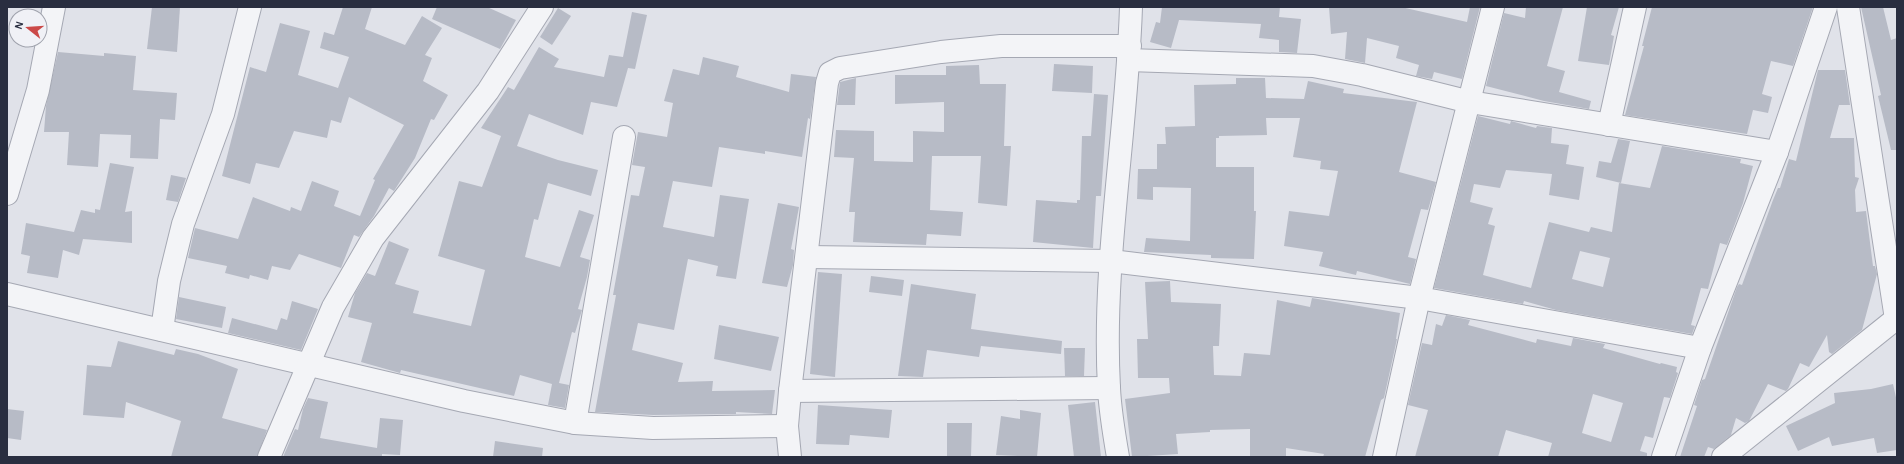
<svg xmlns="http://www.w3.org/2000/svg" width="1904" height="464" viewBox="0 0 1904 464" font-family="'Alegreya Sans',sans-serif">
<style>
.building{fill:#b7bbc6;fill-rule:evenodd}
.lines{fill:none;stroke-linecap:round;stroke-linejoin:round}
.minor-casing{stroke:#a5a8b3;stroke-width:24}
.minor{stroke:#f3f4f7;stroke-width:22}
</style>
<rect width="100%" height="100%" fill="#e0e2e9"/>
<g class="building">
<path d="M152 7H180L177 52 147 49Z"/>
<path d="M343 7H372L365 29 405 45 422 16 442 28 425 55 432 58 423 81 448 95 434 120 431 119 415 158 394 191 389 188 374 216 359 237 354 235 341 268 299 254 290 270 272 266 268 280 250 275 249 279 225 273 227 266 188 258 195 228 238 239 253 197 290 211 291 207 301 211 312 181 339 191 334 206 360 216 375 180 373 179 404 125 349 97 341 123 331 120 327 138 294 131 279 168 256 163 250 184 222 176 250 67 266 72 280 23 310 31 298 75 338 88 349 57 320 48 324 32 334 35Z"/>
<path d="M437 7H487L516 20 500 49 432 19Z"/>
<path d="M1162 7H1280L1279 17 1301 19 1297 53 1279 52V40L1259 38 1261 24 1179 20 1171 48 1150 42 1156 22 1160 23Z"/>
<path d="M1329 7H1401L1467 22 1470 7H1480L1462 79 1434 72 1432 79 1416 76 1419 65 1396 58 1399 46 1367 38 1365 63 1345 59 1347 32 1331 34Z"/>
<path d="M1526 7H1563L1547 66 1565 71 1559 92 1591 101 1589 109 1544 101 1486 86 1504 13 1525 18Z"/>
<path d="M1587 7H1619L1611 35 1614 36 1609 65 1578 61Z"/>
<path d="M1652 7H1813L1793 66 1771 61 1762 94 1772 97 1768 113 1753 110 1747 134 1625 115 1644 46H1642Z"/>
<path d="M1861 7H1883L1891 40 1897 38V150H1891L1878 96 1881 95Z"/>
<path d="M558 8 571 16 552 45 540 37Z"/>
<path d="M632 12 647 15 635 69 628 68 617 107 591 102 583 135 529 114 517 146 558 160 598 170 591 196 548 183 538 220 534 219 525 257 560 267 579 210 594 215 580 257 590 260 587 277 578 309 582 310 575 333 572 332 559 383 569 385 565 408 548 405 552 384 520 375 514 396 401 370 400 373 361 362 372 323 348 317 355 293 367 273 375 276 389 241 409 249 395 284 419 291 413 313 471 326 485 270 438 256 459 181 482 187 501 136 481 128 508 87 514 90 539 47 559 59 554 67 604 77 609 55 623 57Z"/>
<path d="M58 52 104 56V53L136 56 133 90 177 93 175 120 160 119 158 159 130 158 131 135 100 134 98 167 67 165 69 132H44L46 106Z"/>
<path d="M703 57 739 66 736 77 789 92 791 74 816 77 810 119 808 118 802 157 765 151V154L719 147 712 187 673 181 663 227 714 237 720 195 749 199 736 279 716 276 718 266 688 259 674 330 638 323 632 350 683 363 678 382 713 381 712 391 775 390 772 414 736 412V414L653 415 595 412 616 295H613L631 195 639 196 645 167 632 165 638 132 667 137 673 103 664 101 673 69 699 75Z"/>
<path d="M1054 64 1093 66 1092 93 1052 91Z"/>
<path d="M979 65 980 84H1006L1004 146H1011L1007 206 978 203 981 156H932L930 210 963 212 961 236 927 234 926 245 853 242 855 212H849L854 158 834 157 836 130 874 131V161L913 162V131L944 132V102L895 104V75H946V66Z"/>
<path d="M1818 70H1845L1850 105H1839L1830 138H1854L1855 177 1859 178 1855 190 1856 212 1866 211 1873 266H1875L1877 274 1862 330 1832 354 1829 352 1827 335 1809 367 1800 363 1788 389 1786 391 1768 384 1749 421 1745 423 1736 418 1731 435 1714 449 1708 447 1704 457H1680L1697 406 1694 405 1702 380 1705 379 1737 287 1739 284 1742 285 1773 200 1778 188H1780L1789 159 1796 161Z"/>
<path d="M856 78 855 105H837L840 82Z"/>
<path d="M1236 78H1265L1266 98 1304 99 1308 81 1344 89 1343 93 1417 102 1399 172 1436 182 1428 210 1421 209 1408 257 1416 259 1410 284 1357 271 1356 275 1319 266 1323 252 1284 246 1289 211 1329 216 1338 171 1320 169 1321 161 1293 157 1300 118H1266L1267 135 1219 136V138H1216V167H1254V211H1256L1254 259 1211 258V255L1144 252 1146 238 1190 241 1191 188 1153 187V200L1137 199 1138 169H1157V144H1166L1165 127 1195 126 1194 85 1236 84Z"/>
<path d="M1094 94 1108 95 1101 196H1096L1093 248 1033 242 1036 200 1077 203V200H1080L1082 136H1091Z"/>
<path d="M1478 116 1510 124 1511 121 1536 128 1537 126 1552 128 1551 143 1569 145 1566 164 1584 167 1579 200 1549 195 1552 174 1506 170 1500 188 1474 184 1470 202 1493 208 1488 224 1495 226 1483 275 1531 288 1549 222 1589 232 1591 227 1612 232 1619 183 1650 188 1662 146 1741 159 1740 163 1753 166 1743 203 1727 245 1720 243 1708 289 1701 288 1691 325 1695 326 1692 334 1556 310 1524 301 1523 304 1434 288ZM1580 251 1610 258 1603 287 1572 279Z"/>
<path d="M1618 139 1630 141 1621 183 1596 177 1599 161 1611 163Z"/>
<path d="M110 163 134 167 125 212 132 211V243L83 239 79 255 63 250 58 278 27 273 30 256 21 254 26 223 74 232 81 210 95 213V209L100 210Z"/>
<path d="M171 175 186 178 178 202 166 200Z"/>
<path d="M778 203 799 207 791 249 794 250 793 265 787 287 762 283Z"/>
<path d="M818 272 842 274 835 377 810 374Z"/>
<path d="M871 276 904 280 902 296 869 292Z"/>
<path d="M1170 281 1171 302 1221 304 1219 346H1213L1214 375 1241 376 1244 353 1270 355 1277 300 1310 307 1312 298 1400 313 1396 339H1397L1384 398 1381 400 1365 457H1323L1324 454 1286 448V457L1250 456V429L1210 430V432L1176 434 1178 454 1132 457 1125 399 1170 393 1169 378H1138L1137 339H1148L1145 282Z"/>
<path d="M911 284 976 294 971 329 1062 341 1061 354 981 346 979 357 927 350 923 377 898 376Z"/>
<path d="M179 297 226 307 222 328 176 319Z"/>
<path d="M292 301 318 309 301 350 228 333 232 318 277 330 281 318 287 320Z"/>
<path d="M1446 315 1470 320 1468 325 1536 343 1537 339 1571 346 1573 338 1605 344 1603 348 1660 364 1661 363 1677 367 1676 372 1678 373 1670 398 1664 397 1653 438 1645 436 1640 451 1647 453V457H1548L1552 443 1506 430 1498 457H1415L1428 410 1408 405 1422 343 1432 345 1436 324 1442 326ZM1593 394 1623 403 1611 442 1582 433Z"/>
<path d="M719 325 779 337 771 371 714 359Z"/>
<path d="M118 341 174 355 176 349 198 354 238 369 222 418 267 430 257 457H171L181 421 126 402 124 418 83 415 87 365 111 367Z"/>
<path d="M1064 348H1085L1084 376H1065Z"/>
<path d="M1893 384 1897 402V450L1877 453 1874 438 1832 446 1829 437 1798 451 1786 426 1835 403 1834 393 1871 389Z"/>
<path d="M308 398 328 402 320 438 377 448 380 418 403 420 400 455 382 454V457H283L295 429 298 430 303 409Z"/>
<path d="M1095 402 1101 457H1074L1068 405Z"/>
<path d="M818 405 892 410 889 438 850 435 849 445 816 444Z"/>
<path d="M7 409 24 411 21 440 7 438Z"/>
<path d="M1020 410 1041 413 1037 457 996 455 1001 416 1020 419Z"/>
<path d="M947 423H972L971 457H947Z"/>
<path d="M495 441 543 448 542 457H493Z"/>
</g>
<g class="lines">
<defs>
<g id="minor">
<path d="M1848 7 1896 319"/>
<path d="M1128 60 1313 66 1362 75 1470 102 1777 152"/>
<path d="M1609 125 1635 7"/>
<path d="M7 194 38 90 54 7"/>
<path d="M807 257 1111 261 1419 298 1700 348"/>
<path d="M7 294 464 401 575 423 653 428 787 426"/>
<path d="M162 330 169 281 183 224 223 114 250 7"/>
<path d="M790 391 1109 388"/>
<path d="M575 423 624 137"/>
<path d="M269 457 333 307 373 238 488 91 542 7"/>
<path d="M790 457 787 426 790 391 827 83 830 73 840 68 941 52 1001 46H1130"/>
<path d="M1118 457C1114 434 1110 411 1109 388 1102 261 1127 134 1131 7"/>
<path d="M1384 457 1419 298 1493 7"/>
<path d="M1663 457 1700 348 1777 152 1826 7"/>
<path d="M1723 457 1897 318"/>
</g>
</defs>
<use href="#minor" class="minor-casing"/>
<use href="#minor" class="minor"/>
</g>
<rect width="1904" height="464" fill="none" stroke="#292e40" stroke-width="16"/>
<g transform="translate(28 28) rotate(287)"><circle r="19" fill="#f0f1f6" stroke="#a0a3ad"/>
<path d="M0-3L7 15L0 10L-7 15Z" fill="#cb4948"/>
<text y="-6" font-size="11" font-weight="bold" text-anchor="middle" fill="#292e40">N</text>
</g>
</svg>
